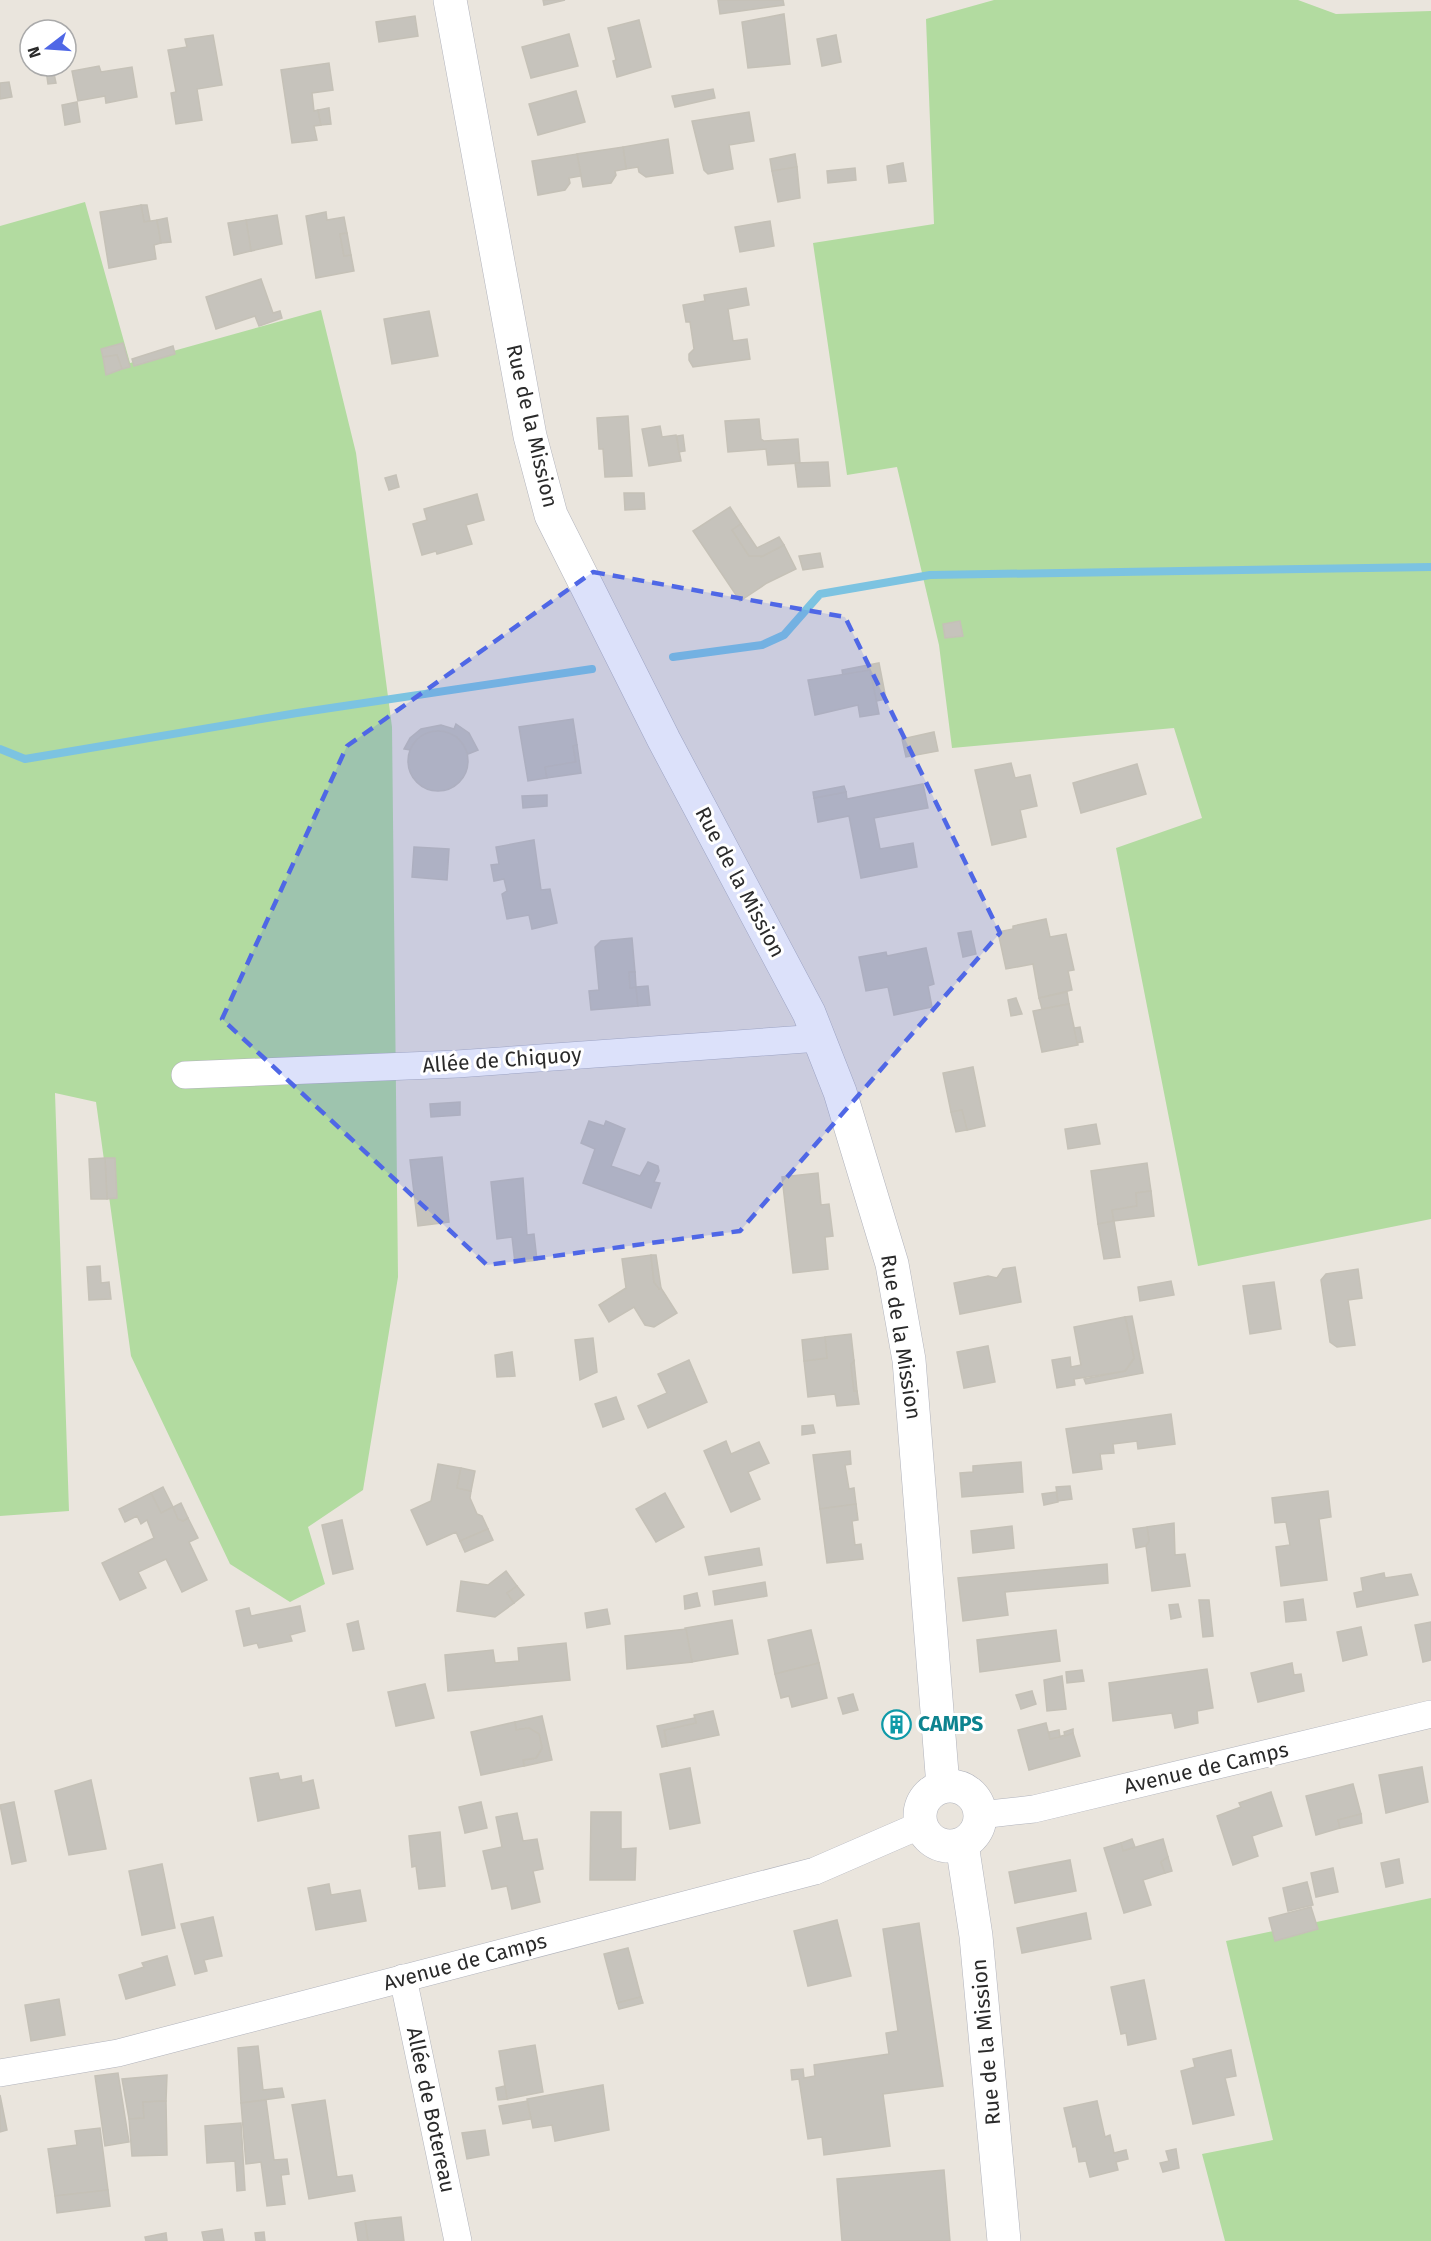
<svg xmlns="http://www.w3.org/2000/svg" width="1431" height="2241" viewBox="0 0 1431 2241" font-family="'Fira Sans',sans-serif">
<style>
.green{fill:#b2dba0}
.lines{fill:none;stroke-linecap:round;stroke-linejoin:round}
.stream{stroke:#7cc3e1;stroke-width:8}
.building{fill:#c6c3bc;stroke:#c5c1b7;stroke-width:1.5}
.minor-casing{stroke:#b1b3bc;stroke-width:28}
.secondary-casing{stroke:#b1b3bc;stroke-width:34}
.minor{stroke:#fff;stroke-width:27}
.secondary{stroke:#fff;stroke-width:33}
.marked{fill:#4f67e6;fill-opacity:0.2;stroke:#4f67e6;stroke-width:4.5;stroke-dasharray:12 8;stroke-linejoin:round}
.labels{text-anchor:middle;dominant-baseline:central;stroke-width:6;stroke-linejoin:round;paint-order:stroke}
.street-label{font-size:21px;fill:#2a2a2a;stroke:#fff}
.culture-label{font-size:21px;font-weight:bold;fill:#0d838f;stroke:#fff;text-anchor:start}
</style>
<rect width="100%" height="100%" fill="#eae5dd"/>
<g class="green">
<path d="M994 0H1298L1336 14 1431 11V1219L1198 1266 1116 848 1202 818 1174 728 952 748 939 645 897 467 847 475 813 243 934 224 926 19Z"/>
<path d="M85 202 130 363 321 310 356 453 392 727 398 1277 363 1490 308 1527 325 1584 290 1602 230 1564 131 1356 96 1102 55 1093 69 1511 0 1516V226Z"/>
<path d="M1431 1898V2241H1225L1202 2154 1273 2140 1226 1941Z"/>
</g>
<g class="lines">
<g class="stream">
<path d="M673 657 762 645 784 635 820 594 930 575 1431 567"/>
<path d="M0 749 25 759 297 713 592 669"/>
</g>
</g>
<g class="building">
<path d="M543 0H565L544 5Z"/>
<path d="M718 0H783L784 5 720 14Z"/>
<path d="M784 14 790 64 748 68 742 22Z"/>
<path d="M415 16 418 36 379 42 376 22Z"/>
<path d="M639 20 651 67 617 77 613 61 616 60 608 28Z"/>
<path d="M569 34 578 66 531 78 522 47Z"/>
<path d="M213 35 222 85 197 89 202 120 176 124 171 93 176 92 168 50 187 47 185 39Z"/>
<path d="M836 35 841 62 822 66 817 39Z"/>
<path d="M329 63 333 90 312 93 314 111 318 110 321 125 314 126 317 140 292 143 281 70Z"/>
<path d="M99 66 101 72 132 67 137 97 106 103 105 96 78 101 72 71Z"/>
<path d="M53 69 56 83 48 84 46 70Z"/>
<path d="M9 82 12 97 0 99V83Z"/>
<path d="M713 89 715 98 675 107 672 96Z"/>
<path d="M576 91 585 122 538 135 529 104Z"/>
<path d="M77 102 80 122 65 125 62 105Z"/>
<path d="M329 108 331 124 321 125 318 110Z"/>
<path d="M749 112 754 141 729 145 733 169 708 174 704 170 692 121Z"/>
<path d="M668 139 673 173 646 177 639 172 638 167 626 169 623 147Z"/>
<path d="M623 147 626 169 615 171 616 175 611 183 583 187 577 154Z"/>
<path d="M577 154 581 176 569 178 570 183 565 190 538 195 532 161Z"/>
<path d="M795 154 797 167 772 171 770 159Z"/>
<path d="M903 163 906 181 889 183 887 166Z"/>
<path d="M797 167 800 198 778 202 772 171Z"/>
<path d="M855 168 856 180 828 183 827 171Z"/>
<path d="M141 205H147L150 221 144 222Z"/>
<path d="M141 205 144 222 157 220 161 243 154 245 156 259 109 268 100 212Z"/>
<path d="M326 212 327 220 344 217 347 233 340 234 344 256 351 255 354 271 316 278 306 216Z"/>
<path d="M277 215 282 244 251 251 246 220Z"/>
<path d="M167 218 171 242 161 243 157 220Z"/>
<path d="M246 220 251 251 234 255 228 223Z"/>
<path d="M770 221 774 246 740 252 735 227Z"/>
<path d="M347 233 351 255 344 256 340 234Z"/>
<path d="M261 279 273 313 280 311 282 318 259 326 255 316 216 329 206 297Z"/>
<path d="M746 288 749 305 728 309 733 341 747 339 750 359 693 367 689 360V354L694 349 690 322H686L683 305 705 301 704 295Z"/>
<path d="M429 311 438 356 392 364 384 319Z"/>
<path d="M123 343 130 367 122 369 117 355 103 357 101 349Z"/>
<path d="M173 346 175 354 134 366 132 359Z"/>
<path d="M117 355 122 369 106 375 103 357Z"/>
<path d="M628 416 632 476 605 477 603 449H599L597 418Z"/>
<path d="M759 419 761 439 764 441 798 439 800 463 768 465 766 449 728 452 725 421Z"/>
<path d="M660 426 662 437 676 435 681 461 649 466 642 429Z"/>
<path d="M683 435 685 451 679 452 677 436Z"/>
<path d="M828 462 830 486 798 487 795 463Z"/>
<path d="M396 475 399 487 389 490 385 478Z"/>
<path d="M624 493H644L645 509 625 510Z"/>
<path d="M477 494 484 520 466 525 472 544 437 554 436 551 422 555 413 524 427 520 424 509Z"/>
<path d="M730 507 741 524 732 530 749 556 760 554 761 557 784 545 796 569 767 583 740 601 693 531Z"/>
<path d="M741 524 757 548 779 537 784 545 763 556H749L732 530Z"/>
<path d="M820 553 823 567 803 570 799 556Z"/>
<path d="M960 621 963 636 945 638 943 624Z"/>
<path d="M879 663 886 699 876 701 870 670 843 676 842 670Z"/>
<path d="M870 670 879 714 860 717 858 705 815 715 808 680Z"/>
<path d="M573 719 577 745 573 746 576 762 545 767 547 778 528 781 519 727Z"/>
<path d="M456 724 469 733 478 750 468 754 457 737 438 731 422 736 410 750 404 749 410 738 421 729 441 725 454 729Z"/>
<circle cx="438" cy="761" r="30"/>
<path d="M934 732 938 751 906 757 902 739Z"/>
<path d="M577 745 581 773 547 778 545 767 576 762 573 746Z"/>
<path d="M1011 763 1015 778 1030 775 1037 806 1020 810 1026 837 992 845 975 770Z"/>
<path d="M1137 764 1146 794 1081 813 1073 783Z"/>
<path d="M923 784 928 808 874 818 880 849 913 843 917 867 861 878 849 816 818 822 814 798 846 792 847 799Z"/>
<path d="M844 786 846 792 814 798 813 792Z"/>
<path d="M547 795V806L523 808 522 796Z"/>
<path d="M534 840 541 890 550 889 557 923 532 929 529 915 507 919 502 894 507 891 504 879 494 881 491 865 499 864 496 847Z"/>
<path d="M414 847 449 849 447 880 412 877Z"/>
<path d="M1046 919 1050 937 1066 934 1074 970 1068 971 1072 990 1039 998 1033 964 1006 969 998 932 1013 929V926Z"/>
<path d="M971 931 976 954 963 957 958 933Z"/>
<path d="M632 938 635 972H629L630 988 636 987 638 1006 591 1010 589 991 599 990 595 947 601 941Z"/>
<path d="M926 948 934 984 928 986 932 1007 894 1015 888 987 866 991 859 957 886 952 887 956Z"/>
<path d="M629 972H635L636 987 630 988Z"/>
<path d="M648 986 650 1005 638 1006 636 987Z"/>
<path d="M1067 992 1069 1004 1042 1009 1039 998Z"/>
<path d="M1016 998 1022 1014 1011 1016 1008 1000Z"/>
<path d="M1069 1004 1078 1045 1042 1052 1033 1011Z"/>
<path d="M1080 1027 1083 1042 1077 1043 1074 1028Z"/>
<path d="M973 1067 985 1126 967 1130 962 1110 951 1112 943 1073Z"/>
<path d="M460 1102V1115L431 1117 430 1104Z"/>
<path d="M962 1110 967 1130 956 1132 951 1112Z"/>
<path d="M589 1121 604 1126 606 1121 625 1129 611 1166 640 1176 648 1162 658 1166 659 1171 654 1182 660 1183 651 1208 583 1183 595 1149 581 1143Z"/>
<path d="M1096 1124 1100 1144 1068 1149 1065 1129Z"/>
<path d="M442 1157 449 1222 418 1226 410 1160Z"/>
<path d="M105 1158H115L117 1198 107 1199Z"/>
<path d="M105 1158 107 1199H91L89 1159Z"/>
<path d="M1147 1163 1151 1191 1136 1193 1137 1206 1112 1210 1114 1221 1098 1224 1091 1171Z"/>
<path d="M818 1173 821 1205 829 1204 833 1236 825 1237 828 1269 793 1273 782 1177Z"/>
<path d="M523 1178 527 1235 534 1234 537 1260 515 1263 512 1237 497 1239 491 1182Z"/>
<path d="M1151 1191 1154 1216 1114 1221 1112 1210 1137 1206 1136 1193Z"/>
<path d="M1114 1221 1120 1257 1104 1259 1098 1224Z"/>
<path d="M651 1255 654 1282 659 1289 661 1288 677 1313 654 1327 645 1325 634 1307 609 1322 599 1305 626 1288 622 1259Z"/>
<path d="M651 1255H656L661 1288 659 1289 654 1282Z"/>
<path d="M100 1266 101 1283 109 1282 111 1299 89 1300 87 1267Z"/>
<path d="M1015 1267 1021 1302 960 1314 954 1283 988 1276 997 1278 1003 1269Z"/>
<path d="M1358 1269 1362 1298 1348 1300 1355 1345 1337 1347 1330 1342 1321 1280 1326 1274Z"/>
<path d="M1171 1281 1174 1295 1140 1301 1138 1287Z"/>
<path d="M1274 1282 1281 1329 1250 1334 1243 1286Z"/>
<path d="M1132 1316 1143 1373 1086 1384 1084 1379 1125 1371 1134 1358 1125 1317Z"/>
<path d="M1125 1317 1134 1358 1125 1371 1074 1379 1075 1385 1057 1388 1052 1360 1070 1357 1071 1367 1081 1365 1074 1327Z"/>
<path d="M851 1334 854 1361 851 1365 854 1391H857L859 1404 837 1406 835 1394 808 1397 804 1361 827 1358 825 1337Z"/>
<path d="M825 1337 827 1358 804 1361 802 1340Z"/>
<path d="M593 1338 597 1372 580 1380 575 1340Z"/>
<path d="M988 1346 995 1382 964 1388 957 1352Z"/>
<path d="M512 1352 515 1376 497 1377 495 1355Z"/>
<path d="M689 1360 707 1402 648 1428 638 1406 667 1393 658 1374Z"/>
<path d="M854 1361 857 1391H854L851 1365Z"/>
<path d="M616 1397 624 1419 603 1427 595 1404Z"/>
<path d="M1171 1414 1175 1444 1138 1449 1137 1441 1113 1444 1114 1453 1100 1454 1102 1469 1073 1473 1066 1429Z"/>
<path d="M813 1425 815 1433 802 1435V1426Z"/>
<path d="M726 1441 731 1454 759 1442 769 1463 748 1472 760 1499 731 1512 704 1451Z"/>
<path d="M850 1451 851 1464 845 1465 849 1489 854 1488 856 1504 820 1509 813 1455Z"/>
<path d="M1021 1462 1023 1492 962 1497 960 1473 973 1472V1466Z"/>
<path d="M438 1464 461 1468 457 1488 471 1491 470 1498 477 1514 482 1516 488 1529 460 1541 456 1532 427 1545 411 1510 431 1501Z"/>
<path d="M461 1468 475 1471 471 1491 457 1488Z"/>
<path d="M1070 1486 1072 1499 1058 1501 1056 1487Z"/>
<path d="M163 1487 173 1507 161 1513 151 1493Z"/>
<path d="M1328 1491 1331 1517 1319 1519 1327 1580 1281 1586 1276 1547 1290 1545 1286 1522 1275 1523 1272 1498Z"/>
<path d="M1056 1492 1058 1502 1044 1505 1042 1494Z"/>
<path d="M151 1493 161 1513 173 1507 178 1519 183 1521 188 1518 198 1538 189 1542 207 1580 182 1592 166 1559 138 1572 146 1588 120 1600 102 1563 154 1538 147 1520 141 1524 137 1516 125 1522 119 1509Z"/>
<path d="M665 1493 684 1527 656 1542 636 1509Z"/>
<path d="M181 1503 188 1518 183 1521 178 1519 173 1507Z"/>
<path d="M856 1504 858 1520 852 1521 855 1545 861 1544 863 1559 827 1563 820 1509Z"/>
<path d="M342 1520 353 1569 333 1574 322 1525Z"/>
<path d="M1174 1523 1175 1555 1185 1554 1190 1586 1152 1591 1146 1546 1149 1541 1147 1527Z"/>
<path d="M1012 1526 1014 1548 973 1553 971 1531Z"/>
<path d="M1147 1527 1149 1541 1146 1546 1136 1548 1133 1529Z"/>
<path d="M488 1529 493 1540 465 1552 460 1541Z"/>
<path d="M759 1548 762 1565 709 1575 705 1557Z"/>
<path d="M1107 1564 1108 1583 1005 1592 1008 1615 963 1621 958 1578Z"/>
<path d="M506 1571 517 1586 507 1593 514 1603 495 1617 457 1611 461 1581 488 1585Z"/>
<path d="M1384 1573 1385 1578 1411 1574 1418 1595 1357 1607 1354 1593 1363 1591 1361 1578Z"/>
<path d="M765 1582 767 1596 715 1605 713 1591Z"/>
<path d="M517 1586 524 1595 514 1603 507 1593Z"/>
<path d="M697 1593 700 1606 685 1609 684 1596Z"/>
<path d="M1303 1599 1306 1620 1286 1622 1284 1602Z"/>
<path d="M1199 1600H1209L1213 1636 1203 1637Z"/>
<path d="M1178 1604 1181 1617 1171 1619 1169 1605Z"/>
<path d="M300 1606 305 1631 290 1635 292 1641 259 1648 257 1643 244 1646 236 1611 249 1608 251 1616Z"/>
<path d="M607 1609 610 1624 587 1628 585 1613Z"/>
<path d="M732 1620 738 1654 692 1662 685 1628Z"/>
<path d="M358 1621 364 1649 353 1651 347 1624Z"/>
<path d="M1431 1622V1660L1423 1662 1415 1625Z"/>
<path d="M1361 1627 1367 1655 1343 1661 1337 1632Z"/>
<path d="M686 1629 692 1662 627 1669 625 1636Z"/>
<path d="M811 1630 819 1663 775 1674 768 1640Z"/>
<path d="M1056 1630 1060 1661 980 1672 977 1640Z"/>
<path d="M566 1643 570 1680 448 1691 445 1655 493 1650 495 1663 519 1661 518 1648Z"/>
<path d="M819 1663 827 1698 792 1707 789 1696 781 1698 775 1674Z"/>
<path d="M1292 1663 1294 1675 1301 1674 1304 1691 1258 1702 1251 1673Z"/>
<path d="M1207 1669 1213 1708 1197 1711 1198 1723 1175 1728 1172 1713 1113 1721 1109 1683Z"/>
<path d="M1082 1670 1084 1681 1067 1683 1066 1672Z"/>
<path d="M1062 1676 1066 1709 1047 1711 1044 1680Z"/>
<path d="M425 1684 434 1718 396 1726 388 1692Z"/>
<path d="M1032 1691 1036 1704 1021 1709 1016 1695Z"/>
<path d="M853 1694 858 1710 843 1714 838 1698Z"/>
<path d="M713 1711 719 1735 667 1746 664 1730 696 1723 694 1715Z"/>
<path d="M901 1715 902 1732H892L891 1716Z"/>
<path d="M542 1716 552 1760 524 1766 523 1760 536 1758 542 1748 539 1734 529 1728 516 1730 515 1722Z"/>
<path d="M695 1718 696 1723 664 1730 667 1746 662 1747 657 1726Z"/>
<path d="M515 1722 516 1730 529 1728 539 1734 542 1748 536 1758 523 1760 524 1766 481 1775 471 1732Z"/>
<path d="M1046 1723 1050 1739 1073 1733 1080 1756 1029 1770 1018 1730Z"/>
<path d="M1073 1729V1733L1065 1736 1064 1732Z"/>
<path d="M1059 1730 1060 1737 1050 1739 1049 1732Z"/>
<path d="M1422 1767 1428 1802 1386 1813 1379 1775Z"/>
<path d="M690 1768 700 1823 670 1829 660 1774Z"/>
<path d="M278 1773 280 1780 301 1776 302 1783 313 1780 319 1808 258 1821 250 1778Z"/>
<path d="M91 1780 106 1849 69 1855 55 1791Z"/>
<path d="M1353 1784 1361 1814 1338 1820 1340 1828 1316 1835 1306 1796Z"/>
<path d="M1271 1792 1282 1826 1252 1836 1258 1856 1233 1865 1217 1816 1241 1807 1239 1803Z"/>
<path d="M14 1802 26 1861 12 1864 0 1805Z"/>
<path d="M481 1802 487 1828 465 1833 459 1807Z"/>
<path d="M591 1812H621V1849L636 1848 635 1880H590Z"/>
<path d="M517 1813 523 1841 537 1839 543 1869 533 1871 540 1902 512 1909 507 1886 492 1889 483 1851 502 1847 496 1817Z"/>
<path d="M1361 1814 1362 1823 1340 1828 1338 1820Z"/>
<path d="M440 1832 445 1886 419 1889 416 1866 412 1867 409 1836Z"/>
<path d="M1132 1839 1135 1847 1123 1851 1121 1843Z"/>
<path d="M1163 1839 1168 1857 1161 1862 1165 1873 1143 1880 1151 1905 1124 1913 1104 1848 1121 1843 1123 1851Z"/>
<path d="M1168 1857 1172 1871 1165 1873 1161 1862Z"/>
<path d="M1399 1859 1403 1883 1386 1887 1381 1863Z"/>
<path d="M1070 1860 1076 1891 1015 1903 1009 1872Z"/>
<path d="M162 1864 175 1928 142 1935 129 1871Z"/>
<path d="M1333 1868 1338 1892 1316 1897 1311 1873Z"/>
<path d="M1307 1882 1313 1905 1288 1911 1283 1888Z"/>
<path d="M329 1884 331 1895 360 1890 366 1921 316 1930 308 1888Z"/>
<path d="M1311 1907 1318 1929 1275 1941 1269 1918Z"/>
<path d="M1086 1913 1091 1939 1022 1953 1017 1928Z"/>
<path d="M213 1917 222 1956 204 1960 207 1971 195 1974 181 1924Z"/>
<path d="M837 1920 851 1976 808 1986 794 1931Z"/>
<path d="M919 1923 943 2086 883 2094 890 2146 824 2155 822 2137 808 2139 799 2079 792 2080 791 2070 803 2069 804 2078 815 2076 814 2065 889 2054 886 2033 898 2031 883 1929Z"/>
<path d="M628 1948 641 1997 617 2003 604 1954Z"/>
<path d="M167 1956 175 1985 126 1999 119 1975 144 1967 142 1963Z"/>
<path d="M1144 1980 1156 2039 1128 2045 1126 2033 1121 2034 1111 1987Z"/>
<path d="M641 1997 643 2003 619 2009 617 2003Z"/>
<path d="M59 1999 65 2035 31 2041 25 2005Z"/>
<path d="M535 2045 543 2092 507 2099 499 2051Z"/>
<path d="M258 2046 263 2090 282 2088 284 2097 241 2103 238 2048Z"/>
<path d="M1231 2050 1236 2076 1225 2078 1234 2115 1193 2124 1181 2071 1195 2067 1193 2059Z"/>
<path d="M118 2073 129 2142 105 2146 95 2076Z"/>
<path d="M167 2075 166 2101 143 2102 144 2118 129 2119 122 2079Z"/>
<path d="M603 2085 609 2130 555 2141 552 2125 533 2128 527 2099Z"/>
<path d="M505 2086 507 2099 498 2100 496 2088Z"/>
<path d="M0 2095 7 2130 0 2132Z"/>
<path d="M266 2100 274 2160 287 2159 289 2174 281 2175 285 2204 267 2206 261 2162 246 2164 241 2103Z"/>
<path d="M325 2100 337 2177 352 2175 355 2191 309 2199 292 2105Z"/>
<path d="M166 2101 167 2155 132 2156 129 2119 144 2118 143 2102Z"/>
<path d="M527 2101 531 2119 503 2124 499 2106Z"/>
<path d="M1097 2101 1105 2137 1110 2135 1114 2153 1126 2150 1128 2159 1116 2162 1118 2170 1090 2177 1086 2161 1079 2162 1076 2146 1073 2147 1064 2108Z"/>
<path d="M241 2123 245 2190 237 2191 235 2161 207 2163 205 2126Z"/>
<path d="M100 2128 108 2190 55 2196 48 2149 77 2145 75 2131Z"/>
<path d="M485 2130 489 2155 467 2159 462 2133Z"/>
<path d="M1176 2149 1179 2168 1163 2172 1160 2163 1169 2161 1166 2151Z"/>
<path d="M944 2170 950 2241H842L837 2179Z"/>
<path d="M108 2190 110 2206 57 2213 55 2196Z"/>
<path d="M401 2217 404 2241H368L365 2221Z"/>
<path d="M365 2221 368 2241H358L355 2223Z"/>
<path d="M222 2229 224 2241H204L202 2232Z"/>
<path d="M264 2232 265 2241H256L255 2233Z"/>
<path d="M166 2233 167 2241H146L145 2237Z"/>
</g>
<g class="lines">
<defs>
<g id="minor">
<path d="M185 1075 457 1064 819 1038"/>
<path d="M980 1815 1034 1809 1431 1714"/>
<path d="M403 1978 458 2241"/>
<path d="M0 2073 118 2053 815 1871 921 1825"/>
</g>
<g id="secondary">
<path d="M450 0 530 436 551 515 664 740 809 1013 840 1092 892 1264 909 1360 943 1786"/>
<circle cx="950" cy="1816" r="30"/>
<path d="M962 1844 976 1936 1004 2241"/>
</g>
</defs>
<use href="#minor" class="minor-casing"/>
<use href="#secondary" class="secondary-casing"/>
<use href="#minor" class="minor"/>
<use href="#secondary" class="secondary"/>
</g>
<path class="marked" d="M593 572 845 617 1000 933 740 1231 487 1265 222 1019 347 746Z"/>
<defs>
<symbol id="building-ring" viewBox="-11 -11 22 22"><circle r="9.5" fill="#fff" stroke="#0f9aa8" stroke-width="1.5"/><path d="M-4-6H4V6H1V3H-1V6H-4ZM-2.5-4.3h1.7v1.8h-1.7ZM.8-4.3h1.7v1.8H.8ZM-2.5-1h1.7V.8h-1.7ZM.8-1h1.7V.8H.8Z" fill="#0f9aa8"/></symbol>
</defs>
<g fill-rule="evenodd">
<use href="#building-ring" x="880" y="1708" width="33" height="33"/>
</g>
<g class="labels">
<g class="street-label">
<text transform="translate(532 426) rotate(77)">Rue de la Mission</text>
<text transform="translate(740 882) rotate(62)">Rue de la Mission</text>
<text transform="translate(502 1060) rotate(-4)">Allée de Chiquoy</text>
<text transform="translate(901 1337) rotate(81)">Rue de la Mission</text>
<text transform="translate(1206 1768) rotate(-13)">Avenue de Camps</text>
<text transform="translate(465 1962) rotate(-15)">Avenue de Camps</text>
<text transform="translate(986 2042) rotate(-95)">Rue de la Mission</text>
<text transform="translate(431 2110) rotate(78)">Allée de Botereau</text>
</g>
<g class="culture-label">
<text x="918" y="1724">CAMPS</text>
</g>
</g>
<g transform="translate(48 48) rotate(253)"><circle r="28" fill="#ffffff" stroke="#aaaaaa" stroke-width="1.5"/>
<path d="M0-4.5L10 22L0 15L-10 22Z" fill="#4f67e6"/>
<text y="-9" font-size="16" font-weight="bold" text-anchor="middle" fill="#2a2a2a">N</text>
</g>
</svg>
